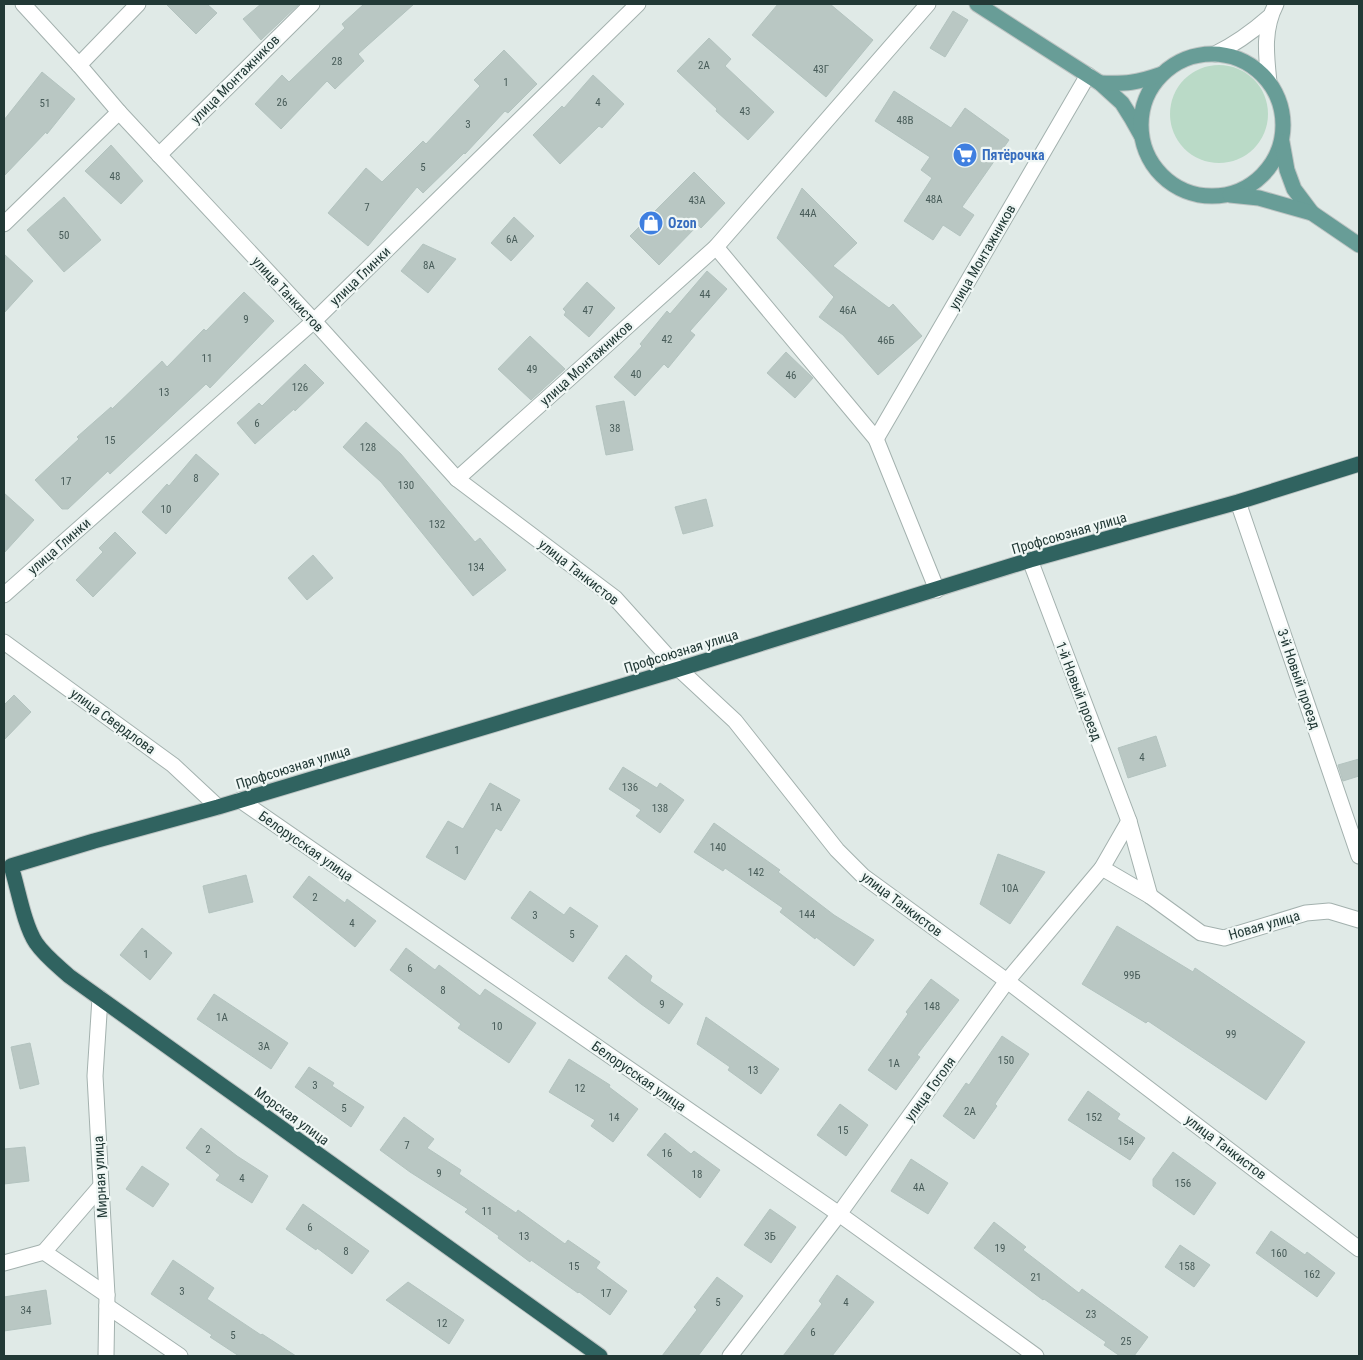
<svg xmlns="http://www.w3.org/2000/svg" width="1363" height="1360" viewBox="0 0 1363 1360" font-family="'Roboto Condensed',sans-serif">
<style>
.green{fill:#badac7}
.building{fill:#b9c7c3;stroke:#b3c3bf}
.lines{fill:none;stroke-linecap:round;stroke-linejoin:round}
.minor-casing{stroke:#a3b1ae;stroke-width:17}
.major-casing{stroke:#bdc4c3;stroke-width:17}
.highway-casing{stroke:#bdc4c3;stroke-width:17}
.minor{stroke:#fff;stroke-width:15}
.major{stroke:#689d97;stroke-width:15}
.highway{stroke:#306360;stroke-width:15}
.labels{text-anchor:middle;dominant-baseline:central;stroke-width:4.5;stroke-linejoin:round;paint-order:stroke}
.number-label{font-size:11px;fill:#485c59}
.street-label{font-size:14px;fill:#223936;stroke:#f0f7f5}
.shop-label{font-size:14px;font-weight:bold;fill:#366cbe;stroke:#f0f7f5;text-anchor:start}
</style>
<rect width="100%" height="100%" fill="#e0eae7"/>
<circle class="green" cx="1219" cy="114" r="49"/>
<g class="building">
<path d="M166 4H207L217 13 196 34Z"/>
<path d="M261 4H299L261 40 243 19Z"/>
<path d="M364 4H414L358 54 364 61 335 89 327 81 281 129 255 104 282 75 289 82 345 28 342 24Z"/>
<path d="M778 4H830L873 40 826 97 752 35Z"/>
<path d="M953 11 968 20 945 57 930 48Z"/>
<path d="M709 38 731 59 725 66 774 112 748 140 716 111 717 109 677 71Z"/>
<path d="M504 50 537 84 508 113 505 111 465 154 464 153 423 193 417 187 368 246 328 213 366 168 382 182 423 141 426 144 480 86 474 80Z"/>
<path d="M42 72 75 99 47 134 46 132 4 176V120Z"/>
<path d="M593 75 624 104 602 128 599 126 560 164 533 135 562 106 564 108Z"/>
<path d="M894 91 951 128 965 108 1009 140 962 207 974 215 960 236 943 225 933 240 904 221 932 178 921 170 930 157 875 121Z"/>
<path d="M111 145 143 181 121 204 85 171Z"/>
<path d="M694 172 725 203 701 228 698 225 659 265 630 236Z"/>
<path d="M802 188 857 243 833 266 889 308 893 304 922 336 878 375 843 335 819 317 834 297 777 238Z"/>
<path d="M64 197 101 240 64 272 27 230Z"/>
<path d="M514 217 534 236 511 261 491 243Z"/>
<path d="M423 244 456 259 428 293 401 271Z"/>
<path d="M4 254 33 281 4 313Z"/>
<path d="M707 271 727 289 690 331 695 335 668 368 664 364 635 396 614 377 642 346 640 344 667 311 670 314Z"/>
<path d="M587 282 615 308 589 337 564 315 566 312 563 309Z"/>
<path d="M244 292 274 321 210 388 206 384 110 474 108 471 68 509H62L35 480 79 439 77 437 111 407 112 409 162 361 167 367 204 329 206 331Z"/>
<path d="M530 336 565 369 531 400 498 369Z"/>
<path d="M786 352 813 378 795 398 767 373Z"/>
<path d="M305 364 324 383 295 411 294 409 255 444 237 423 259 403 262 406Z"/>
<path d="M624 401 633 450 606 455 596 406Z"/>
<path d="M366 422 401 454 475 542 480 538 506 570 473 596 381 482 343 447Z"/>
<path d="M196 454 219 474 166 534 142 512 167 484 169 486Z"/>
<path d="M4 493 34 520 4 553Z"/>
<path d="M706 499 713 526 683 534 675 507Z"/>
<path d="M115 532 136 553 93 597 76 580 103 552 99 548Z"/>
<path d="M313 555 333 578 307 600 288 578Z"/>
<path d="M14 695 31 712 4 740V705Z"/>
<path d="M1156 736 1166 766 1128 778 1118 748Z"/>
<path d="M1359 759V776L1343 781 1338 765Z"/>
<path d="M623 767 657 788 660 783 684 800 660 833 636 816 641 810 609 789Z"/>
<path d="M490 783 520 800 501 831 496 828 465 880 426 857 448 821 463 829Z"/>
<path d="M714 823 780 870 778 872 834 915 874 940 854 966 816 937 815 939 780 912 783 908 725 868 723 871 694 852Z"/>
<path d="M998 854 1045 872 1010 924 980 904Z"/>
<path d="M246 875 253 902 209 913 203 886Z"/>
<path d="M309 876 345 903 347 899 376 921 355 947 293 897Z"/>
<path d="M530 891 564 915 570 907 598 926 573 962 511 918Z"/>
<path d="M1117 926 1193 972 1195 968 1305 1042 1266 1100 1148 1021 1146 1023 1082 984Z"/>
<path d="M142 928 172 953 150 980 120 955Z"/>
<path d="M406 948 435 970 439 965 480 996 485 989 536 1023 509 1063 458 1028 461 1024 390 970Z"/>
<path d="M626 955 652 976 650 981 683 1004 669 1024 641 1004 608 978Z"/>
<path d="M931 979 959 1000 917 1055 920 1057 896 1090 868 1070 908 1014 906 1012Z"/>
<path d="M214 994 288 1043 271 1069 197 1019Z"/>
<path d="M706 1017 779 1069 761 1094 728 1070 730 1067 697 1044Z"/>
<path d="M1002 1036 1029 1054 995 1104 997 1106 974 1139 943 1116 966 1083 969 1085Z"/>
<path d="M30 1043 39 1084 20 1089 11 1047Z"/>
<path d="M569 1059 610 1085 609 1087 638 1109 613 1142 591 1126 595 1120 549 1092Z"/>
<path d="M309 1067 334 1083 332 1086 364 1107 351 1127 295 1087Z"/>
<path d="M1088 1091 1120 1114 1117 1119 1145 1138 1130 1160 1068 1120Z"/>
<path d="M840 1104 868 1125 846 1156 817 1135Z"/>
<path d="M404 1117 434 1139 427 1148 461 1170 459 1174 516 1213 518 1210 565 1244 568 1240 600 1262 596 1268 627 1291 610 1315 579 1292 578 1293 531 1260 530 1262 498 1238 499 1236 465 1212 468 1209 410 1172 380 1150Z"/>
<path d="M201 1128 237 1156 268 1176 252 1203 216 1180 220 1175 186 1148Z"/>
<path d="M665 1133 691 1154 694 1151 720 1170 700 1198 647 1155Z"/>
<path d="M25 1147 29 1181 4 1184V1149Z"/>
<path d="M1173 1152 1216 1183 1194 1215 1153 1186V1179Z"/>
<path d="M911 1159 948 1183 928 1214 891 1191Z"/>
<path d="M142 1166 169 1184 153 1207 126 1189Z"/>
<path d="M303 1204 369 1251 352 1274 317 1248 316 1250 286 1229Z"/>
<path d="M770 1209 796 1227 771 1263 744 1245Z"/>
<path d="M994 1222 1026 1247 1023 1250 1079 1293 1082 1289 1148 1337 1134 1356H1120L1104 1345 1106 1342 1044 1299 1043 1300 974 1248Z"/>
<path d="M1271 1231 1305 1255 1307 1252 1335 1273 1317 1297 1256 1253Z"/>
<path d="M1180 1245 1210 1265 1194 1287 1165 1267Z"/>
<path d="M173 1260 214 1288 207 1299 261 1335 262 1334 296 1356H239L210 1337 212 1335 151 1294Z"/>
<path d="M837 1275 874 1302 832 1356H783L822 1304 819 1301Z"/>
<path d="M717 1277 743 1296 698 1356H662L697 1310 694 1307Z"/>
<path d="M408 1282 464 1320 449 1344 386 1300Z"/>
<path d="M46 1290 51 1324 4 1331V1297Z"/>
</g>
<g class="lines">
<defs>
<g id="minor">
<path d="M23 4 79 65 119 112 314 321 457 479 615 598 679 669 735 721 837 850 863 876 1007 981 1359 1249"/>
<path d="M1215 54C1235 44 1252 32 1269 17"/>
<path d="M79 65 138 4"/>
<path d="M1269 82C1266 54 1263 29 1276 4"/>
<path d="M159 155 312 4"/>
<path d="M4 224 119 112"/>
<path d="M716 247 876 439 937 590"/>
<path d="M876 439 1088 75"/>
<path d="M457 479 716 247 928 4"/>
<path d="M1238 502 1359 856"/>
<path d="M1030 560 1129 821 1150 896"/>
<path d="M4 595 314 321 638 4"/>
<path d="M4 642 173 765 218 807"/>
<path d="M240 800 839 1214 1036 1356"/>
<path d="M1102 868 1150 896 1201 933 1224 938 1306 913 1329 911 1359 920"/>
<path d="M100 998 95 1076 107 1295 106 1356"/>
<path d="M44 1252 100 1187"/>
<path d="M44 1252 107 1295"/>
<path d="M4 1263 44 1252"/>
<path d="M107 1306 180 1356"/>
<path d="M730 1356 839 1214 1007 981 1102 868 1129 821"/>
</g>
<g id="major">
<path d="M977 4 1100 83 1122 103 1132 119 1141 135"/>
<circle cx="1212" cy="125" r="71"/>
<path d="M1100 83C1127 84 1136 83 1162 74"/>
<path d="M1282 142 1287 170 1294 189 1312 213"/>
<path d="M1230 195 1259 198 1312 213 1359 245"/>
</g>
<path id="highway" d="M600 1356 69 976C58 966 45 956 36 943 24 925 18 888 11 866L94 841 218 807 679 669 1030 560 1238 502 1359 464"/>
</defs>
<use href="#minor" class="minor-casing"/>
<use href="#major" class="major-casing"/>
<use href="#highway" class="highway-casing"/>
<use href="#minor" class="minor"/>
<use href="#major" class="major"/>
<use href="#highway" class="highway"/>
</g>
<defs>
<symbol id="supermarket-disc" viewBox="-11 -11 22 22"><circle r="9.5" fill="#3f7fe0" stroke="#f0f7f5"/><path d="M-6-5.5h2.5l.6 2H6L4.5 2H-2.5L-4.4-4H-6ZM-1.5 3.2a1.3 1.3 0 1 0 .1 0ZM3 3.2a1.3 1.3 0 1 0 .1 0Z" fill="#fff"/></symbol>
<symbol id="shop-disc" viewBox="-11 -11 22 22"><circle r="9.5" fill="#3f7fe0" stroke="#f0f7f5"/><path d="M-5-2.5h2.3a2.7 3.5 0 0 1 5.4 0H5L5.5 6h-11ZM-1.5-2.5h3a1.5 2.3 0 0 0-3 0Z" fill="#fff"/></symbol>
</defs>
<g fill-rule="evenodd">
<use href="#supermarket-disc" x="951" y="141" width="28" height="28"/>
<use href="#shop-disc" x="637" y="209" width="28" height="28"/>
</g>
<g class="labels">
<g class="number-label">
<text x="337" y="61">28</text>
<text x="704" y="65">2А</text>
<text x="821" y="69">43Г</text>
<text x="506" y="82">1</text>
<text x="282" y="102">26</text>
<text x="598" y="102">4</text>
<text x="45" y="103">51</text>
<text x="745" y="111">43</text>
<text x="905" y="120">48В</text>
<text x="468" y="124">3</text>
<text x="423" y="167">5</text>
<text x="115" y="176">48</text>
<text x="934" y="199">48А</text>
<text x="697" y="200">43А</text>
<text x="367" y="207">7</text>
<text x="808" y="213">44А</text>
<text x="64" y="235">50</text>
<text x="512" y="239">6А</text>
<text x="429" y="265">8А</text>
<text x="705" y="294">44</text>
<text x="588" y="310">47</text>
<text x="848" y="310">46А</text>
<text x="246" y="319">9</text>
<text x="667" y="339">42</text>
<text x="886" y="340">46Б</text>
<text x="207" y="358">11</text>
<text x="532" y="369">49</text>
<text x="636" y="374">40</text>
<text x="791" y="375">46</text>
<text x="300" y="387">126</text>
<text x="164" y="392">13</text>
<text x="257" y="423">6</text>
<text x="615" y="428">38</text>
<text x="110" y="440">15</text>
<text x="368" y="447">128</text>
<text x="196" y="478">8</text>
<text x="66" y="481">17</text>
<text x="406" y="485">130</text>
<text x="166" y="509">10</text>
<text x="437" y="524">132</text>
<text x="476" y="567">134</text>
<text x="1142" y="757">4</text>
<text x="630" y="787">136</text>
<text x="496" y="807">1А</text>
<text x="660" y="808">138</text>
<text x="718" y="847">140</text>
<text x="457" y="850">1</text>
<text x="756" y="872">142</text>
<text x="1010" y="888">10А</text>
<text x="315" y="897">2</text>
<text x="807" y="914">144</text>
<text x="535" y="915">3</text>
<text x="352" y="923">4</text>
<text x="572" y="934">5</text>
<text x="146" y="954">1</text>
<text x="410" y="968">6</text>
<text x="1132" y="975">99Б</text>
<text x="443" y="990">8</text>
<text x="662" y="1004">9</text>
<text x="932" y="1006">148</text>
<text x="222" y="1017">1А</text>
<text x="497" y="1026">10</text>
<text x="1231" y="1034">99</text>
<text x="264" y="1046">3А</text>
<text x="1006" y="1060">150</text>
<text x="894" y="1063">1А</text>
<text x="753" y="1070">13</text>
<text x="315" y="1085">3</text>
<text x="580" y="1088">12</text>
<text x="344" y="1108">5</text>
<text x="970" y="1111">2А</text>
<text x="614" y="1117">14</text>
<text x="1094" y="1117">152</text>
<text x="843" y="1130">15</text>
<text x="1126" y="1141">154</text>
<text x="407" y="1145">7</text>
<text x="208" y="1149">2</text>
<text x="667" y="1153">16</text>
<text x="439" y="1173">9</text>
<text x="697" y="1174">18</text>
<text x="242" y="1178">4</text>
<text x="1183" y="1183">156</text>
<text x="919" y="1187">4А</text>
<text x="487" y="1211">11</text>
<text x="310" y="1227">6</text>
<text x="524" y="1236">13</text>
<text x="770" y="1236">3Б</text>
<text x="1000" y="1248">19</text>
<text x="346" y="1251">8</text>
<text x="1279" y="1253">160</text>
<text x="574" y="1266">15</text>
<text x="1187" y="1266">158</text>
<text x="1312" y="1274">162</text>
<text x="1036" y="1277">21</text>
<text x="182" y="1291">3</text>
<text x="606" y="1293">17</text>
<text x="718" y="1302">5</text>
<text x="846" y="1302">4</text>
<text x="26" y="1310">34</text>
<text x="1091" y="1314">23</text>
<text x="442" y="1323">12</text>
<text x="813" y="1332">6</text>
<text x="233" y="1335">5</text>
<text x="1126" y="1341">25</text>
</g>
<g class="street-label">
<text transform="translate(235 79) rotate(-45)">улица Монтажников</text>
<text transform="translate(982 257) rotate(-60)">улица Монтажников</text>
<text transform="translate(360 276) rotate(-44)">улица Глинки</text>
<text transform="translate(288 294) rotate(47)">улица Танкистов</text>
<text transform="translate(586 363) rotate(-42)">улица Монтажников</text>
<text transform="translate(1069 533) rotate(-16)">Профсоюзная улица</text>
<text transform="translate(59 546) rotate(-41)">улица Глинки</text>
<text transform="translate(579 572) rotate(38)">улица Танкистов</text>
<text transform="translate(681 651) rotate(-17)">Профсоюзная улица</text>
<text transform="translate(1299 679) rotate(71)">3-й Новый проезд</text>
<text transform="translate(1079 691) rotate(69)">1-й Новый проезд</text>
<text transform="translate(113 721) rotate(36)">улица Свердлова</text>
<text transform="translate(293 767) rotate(-17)">Профсоюзная улица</text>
<text transform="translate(306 846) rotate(35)">Белорусская улица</text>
<text transform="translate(902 904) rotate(37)">улица Танкистов</text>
<text transform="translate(1264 925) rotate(-16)">Новая улица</text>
<text transform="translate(639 1076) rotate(35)">Белорусская улица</text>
<text transform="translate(930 1089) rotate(-54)">улица Гоголя</text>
<text transform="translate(292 1116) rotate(36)">Морская улица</text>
<text transform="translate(1226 1147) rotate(37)">улица Танкистов</text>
<text transform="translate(100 1177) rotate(-93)">Мирная улица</text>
</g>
<g class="shop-label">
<text x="982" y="155">Пятёрочка</text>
<text x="668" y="223">Ozon</text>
</g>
</g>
<rect width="1363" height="1360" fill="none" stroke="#223936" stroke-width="10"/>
</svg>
